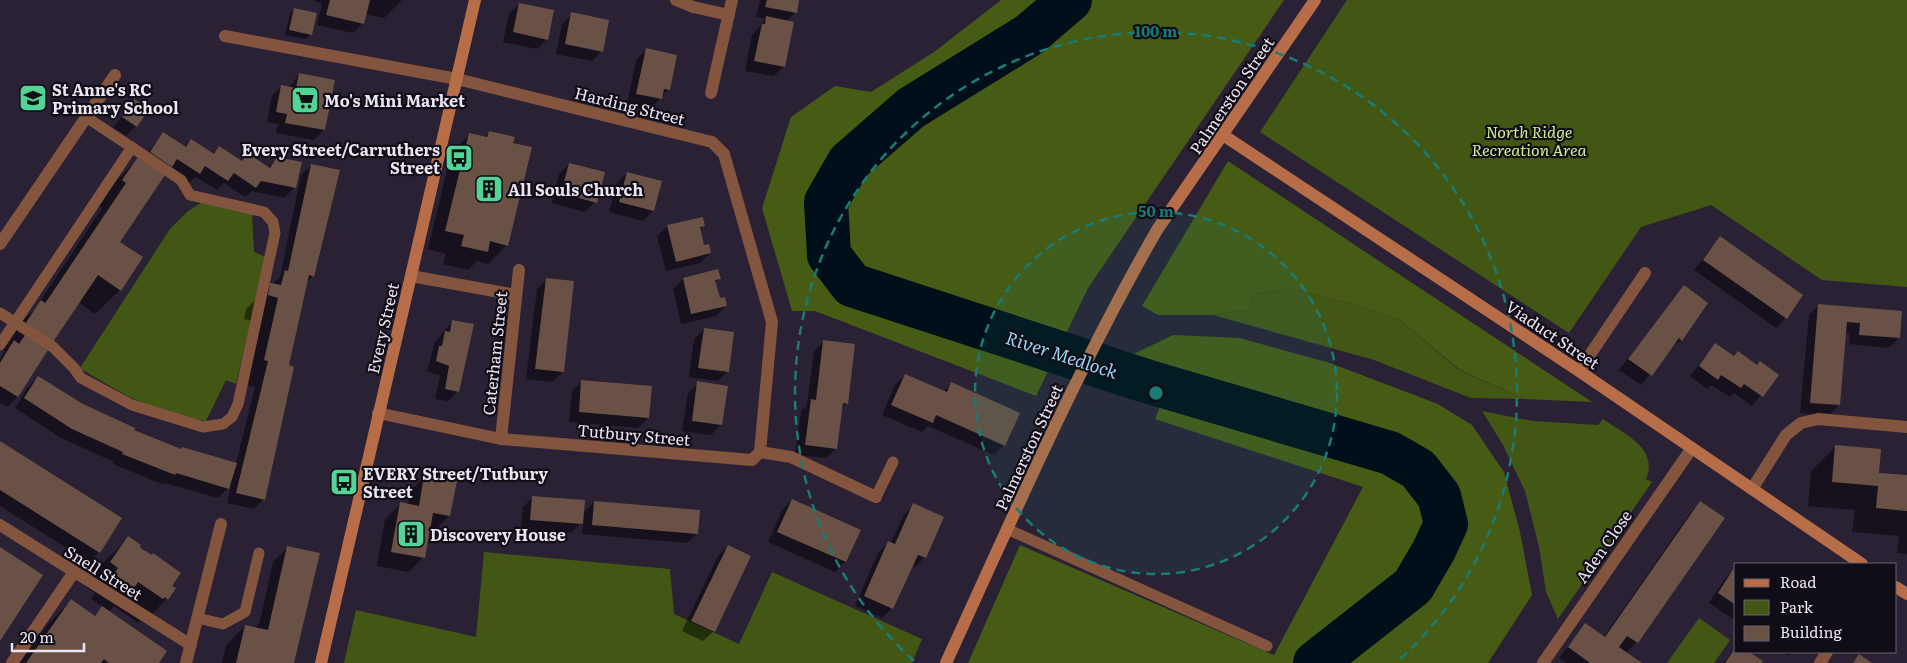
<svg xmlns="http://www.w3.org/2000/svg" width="1907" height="663" viewBox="0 0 1907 663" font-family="Literata,serif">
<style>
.green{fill:#435715}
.forest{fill:#465b14}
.shadow{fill:#0007}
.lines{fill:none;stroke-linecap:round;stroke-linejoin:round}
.river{stroke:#000f1a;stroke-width:44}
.building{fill:#695146}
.lane{stroke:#83553e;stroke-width:11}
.street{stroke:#83553e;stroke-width:12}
.secondary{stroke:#b76e48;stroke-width:12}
.ring{fill:none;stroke:#1a7c75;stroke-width:2.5;stroke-dasharray:9 6}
.labels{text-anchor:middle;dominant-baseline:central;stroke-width:4.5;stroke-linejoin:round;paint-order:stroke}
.poi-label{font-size:16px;font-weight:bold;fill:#eae5f2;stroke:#110d16;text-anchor:start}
.street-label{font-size:16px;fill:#eae5f2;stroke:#110d16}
.park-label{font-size:16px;font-style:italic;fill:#cdee8e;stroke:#110d16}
.water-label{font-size:18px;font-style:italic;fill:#97d4f4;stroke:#110d16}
.centre{fill:#1a7c75;stroke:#110d16;stroke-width:2.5}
.ring-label{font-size:15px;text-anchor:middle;font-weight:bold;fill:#1a7c75;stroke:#110d16;stroke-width:4.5;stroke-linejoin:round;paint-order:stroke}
</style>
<rect width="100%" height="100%" fill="#2a2135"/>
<g class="green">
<path d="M1347 0H1907V287L1822 280 1711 205 1641 227 1569 333 1260 132Z"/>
<path d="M202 202 252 214 254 252 266 257 236 384 226 380 206 421C159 417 119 392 80 368L170 229 187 212Z"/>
<path d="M1292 289 1356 305 1400 320 1459 370 1524 399 1471 398 1374 360 1213 315 1248 310 1255 293Z"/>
<path d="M1482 411 1533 421 1598 425 1603 419C1624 434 1659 448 1646 479L1652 482 1558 619 1546 592 1539 547 1525 491 1503 445Z"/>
<path d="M484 552 670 569 674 614 739 644 772 572 922 639 912 663H344L356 610 476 637Z"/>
<path d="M1699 618 1730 640 1714 663H1667Z"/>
</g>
<g class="forest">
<path d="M1001 0H1284L1088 288 1036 396 815 311H792L762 208 791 117 835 86 871 92 934 52Z"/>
<path d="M1228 161 1592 402 1524 399 1460 370 1400 320 1356 305 1292 289 1255 293 1248 310 1213 315H1158L1142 306Z"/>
<path d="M1173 335 1239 338 1330 363 1438 404 1472 425 1504 472 1520 532 1532 595 1488 663H1339L1418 596 1459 525 1435 474 1379 435 1342 439 1225 393 1115 363Z"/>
<path d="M1165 394 1376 459 1410 479 1429 504 1428 525 1420 547 1404 575 1296 663H968L1020 545 1274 655 1363 487 1155 419Z"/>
</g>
<g class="shadow">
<path d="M313 0H402L384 18 366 14 363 23 353 33 317 25 322 4Z"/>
<path d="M760 0H798L796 12 786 22 784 66 774 76 745 71 752 35 766 19 756 17Z"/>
<path d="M519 4 547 39 537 49 503 42 509 14Z"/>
<path d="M294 10 310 35 306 39 285 35 290 14Z"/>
<path d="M572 14 602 51 592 61 556 54 562 24Z"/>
<path d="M646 50 669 89 650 109 627 104 636 60Z"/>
<path d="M299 74 324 130 314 140 276 133 278 124 267 122 272 96 282 86 289 88Z"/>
<path d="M134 101 136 126 126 136 113 127Z"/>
<path d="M490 132 512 144 507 245 488 264 477 261 468 270 443 264 446 254 428 249 451 153 470 134 484 137Z"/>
<path d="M163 133 184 147 191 140 213 154 219 148 240 161 248 154 268 168 278 158 300 163 294 188 284 198 252 191 245 197 224 183 217 190 196 177 189 183 168 169 118 243 120 290 95 314 78 302 17 397 7 407 0 402V359L5 351 2 349 17 326 35 309 102 208 98 205 114 183 138 159 142 161Z"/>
<path d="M569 164 595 202 585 212 552 203 559 174Z"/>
<path d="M312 165 313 276 306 283 288 365 264 499 254 509 227 503 231 485 218 498 165 483 164 485 113 464 114 462 61 438 15 408 28 387 38 377 83 405 133 431 181 450 236 464 255 387 240 384 255 322 244 319 246 309 280 277 301 175Z"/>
<path d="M627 173 661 182 653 211 643 221 609 212 617 183Z"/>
<path d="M704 225 699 230 703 247 710 253 700 263 666 271 657 236 668 226Z"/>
<path d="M1720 238 1786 318 1776 328 1694 270Z"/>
<path d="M719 278 715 283 719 300 726 306 716 316 681 324 673 289 683 279Z"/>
<path d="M547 279 563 372 552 382 526 379 537 289Z"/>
<path d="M1684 287 1707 303 1681 340 1670 349 1641 385 1619 370Z"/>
<path d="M1819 305 1899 338 1888 348 1849 344 1850 333H1845L1839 405 1829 415 1800 413 1809 315Z"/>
<path d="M453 321 458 391 448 401 435 399 440 376 427 371 435 342Z"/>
<path d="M704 329 728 371 718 381 689 377 694 339Z"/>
<path d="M824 341 847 403 841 409 836 448 826 458 795 455 801 411 807 405 814 351Z"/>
<path d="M1716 344 1734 357 1777 375 1752 406 1734 393 1730 397 1711 385 1707 389 1690 376Z"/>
<path d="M905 375 943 392 951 384 1004 445 994 455 928 426 922 432 882 415 895 385Z"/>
<path d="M582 381 648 418 638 428 569 422 572 391Z"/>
<path d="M698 383 721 425 711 435 682 431 688 393Z"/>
<path d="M0 443 99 552 89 562 0 506Z"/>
<path d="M1836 446 1878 474 1907 476V554L1897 553 1899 536 1852 532 1855 510 1808 506 1811 471Z"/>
<path d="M425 476 449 516 435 530 429 529 423 557 409 572 377 566 385 519 400 504 407 505 410 491Z"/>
<path d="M533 497 582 514 594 502 697 533 687 543 582 534 583 521 571 533 521 529 523 507Z"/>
<path d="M792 500 859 530 845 562 835 572 768 542 782 510Z"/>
<path d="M1701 502 1637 642 1626 653 1640 663H1566L1559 658 1585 625 1603 638 1691 512Z"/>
<path d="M914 505 925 557 915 567 911 566 892 608 882 618 855 606 878 553 888 543 890 544 904 515Z"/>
<path d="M128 538 171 586 167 599 143 623 140 621 138 623 114 606 108 612 157 663H20L47 625 71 601 93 616 103 607 91 599 95 593 86 587 104 562Z"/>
<path d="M728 546 750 557 714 631 703 641 682 631 718 556Z"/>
<path d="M288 547 293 663H222L226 645 245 626 255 629 260 621 273 562Z"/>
<path d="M1734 570 1736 571V621L1709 603 1724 580Z"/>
<path d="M1736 648V652H1747L1761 662 1723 663Z"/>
<path d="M1782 652H1793L1789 656Z"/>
</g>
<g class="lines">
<path class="river" d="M1070 0 1029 35 911 108 849 162 826 202 829 255 852 285 1146 381 1390 453 1418 469 1439 496 1446 524 1434 550 1413 586 1315 663"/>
</g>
<g class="building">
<path d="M330 0H370L364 24 326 15Z"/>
<path d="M767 0H799L797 13 765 7Z"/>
<path d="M519 3 554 10 548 40 513 32Z"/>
<path d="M294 8 317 13 312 35 289 30Z"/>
<path d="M571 12 609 20 603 52 565 44Z"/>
<path d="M766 16 794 22 785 67 754 61 762 24H765Z"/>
<path d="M646 48 677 55 670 90 664 89 662 99 636 94Z"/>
<path d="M299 73 335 80 325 130 285 123 287 114 276 112 281 85 296 88Z"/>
<path d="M134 99 149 109 137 127 122 117Z"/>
<path d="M489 131 515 137 513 143 532 147 508 246 490 241 488 252 461 246 464 235 445 231 469 133 487 137Z"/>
<path d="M163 132 186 147 191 139 214 154 219 146 242 161 247 153 270 168 277 157 302 162 296 188 261 181 256 188 234 173 228 181 205 166 200 174 177 159 172 167 150 152Z"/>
<path d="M138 157 165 175 120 242 143 257 121 291 98 275 53 342 25 324 41 300 45 303 48 299 126 183 122 180Z"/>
<path d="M569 163 605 172 597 203 561 193Z"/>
<path d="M311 164 340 170 314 277 309 275 289 365 294 367 265 500 236 493 268 361 264 360 278 298 268 295 270 283 281 285 285 270 288 271Z"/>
<path d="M627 172 662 181 654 211 619 202Z"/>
<path d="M703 217 705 226 700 227 704 245 709 244 711 253 676 262 667 225Z"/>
<path d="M1720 236 1803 295 1787 319 1703 260Z"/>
<path d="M718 269 721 279 715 280 720 298 725 297 727 306 691 314 683 278Z"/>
<path d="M546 278 574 281 564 372 535 369Z"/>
<path d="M1684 285 1708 303 1682 341 1679 338 1652 376 1628 359Z"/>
<path d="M1818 304 1902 311 1900 338 1859 335 1860 323 1847 322 1840 405 1810 403Z"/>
<path d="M452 320 474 324 459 392 445 389 449 366 436 361 439 346H442L445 331 450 332Z"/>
<path d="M704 328 734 332 729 372 698 368Z"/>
<path d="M25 335 48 350 18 397 0 386V363L14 340 19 344Z"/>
<path d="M823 340 855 344 848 404 843 403 837 449 805 445 811 399 816 400Z"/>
<path d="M1715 343 1734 356 1738 351 1757 365 1760 361 1779 375 1763 397 1744 384 1741 388 1721 375 1718 380 1699 366Z"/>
<path d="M905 374 947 392 951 382 1020 413 1005 446 936 415 933 423 891 405Z"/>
<path d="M38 376 83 404 135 428 134 430 181 449 182 447 237 463 229 489 176 473 175 475 122 454 123 452 72 429 24 398Z"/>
<path d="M581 380 652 386 649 418 579 412Z"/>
<path d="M697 381 728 386 722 425 692 421Z"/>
<path d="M0 441 122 518 100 553 0 490Z"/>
<path d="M1835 445 1881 449 1879 473 1907 475V511L1876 508 1878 486 1832 482Z"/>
<path d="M424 475 457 481 450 516 433 513 425 558 391 552 400 502 419 506Z"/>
<path d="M532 496 585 500 583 524 530 520Z"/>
<path d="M792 499 861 530 846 562 777 532Z"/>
<path d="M594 501 700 510 698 534 592 525Z"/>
<path d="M1700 501 1725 518 1638 643 1627 636 1619 647 1642 663H1590L1568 647 1585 623 1605 637Z"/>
<path d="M913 503 944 517 926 558 918 555 893 609 864 596 888 541 895 544Z"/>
<path d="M128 536 141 545 140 547 142 549 152 555 153 553 181 573 172 586 176 588 168 600 165 597 163 599 138 582 134 588 114 574 118 568 110 562Z"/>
<path d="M728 545 751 556 715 632 691 621Z"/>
<path d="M287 546 320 553 294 663H236L245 625 268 630Z"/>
<path d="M0 547 43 575 0 641Z"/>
<path d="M1734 568 1736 569V605L1718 593Z"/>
<path d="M71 599 95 616 102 606 167 651 159 663H109L104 659 101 663H26Z"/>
<path d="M1736 647V652H1749L1763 661 1761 663H1725Z"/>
<path d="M1859 654 1872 663H1853Z"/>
</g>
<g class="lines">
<g class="lane">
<path d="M0 313 53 347 74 368 81 378 132 405 203 427 223 424 232 417 238 404 275 233 273 222 264 212 190 195 181 180 86 117"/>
<path d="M0 345 132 147"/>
<path d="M876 497 893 462"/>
<path d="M1007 529 1267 646"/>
<path d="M197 618 223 624 245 612 259 553"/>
</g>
<g class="street">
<path d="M676 0 693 7 729 15"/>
<path d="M225 36 457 79 712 142 724 154 772 322 760 452"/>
<path d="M711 93 732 0"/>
<path d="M0 244 115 75"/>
<path d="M411 276 516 295"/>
<path d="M1579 371 1645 273"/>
<path d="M378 413 501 439 752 460 760 452 791 457 876 497"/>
<path d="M501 439 519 270"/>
<path d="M1752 489 1786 435 1801 423 1818 419 1907 427"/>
<path d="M0 525 191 645"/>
<path d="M12 663 74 572"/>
<path d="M186 663 221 524"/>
<path d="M1543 663 1692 448"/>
<path d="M1820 663 1827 652"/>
</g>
<g class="secondary">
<path d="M1223 135 1579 371 1862 564"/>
<path d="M1896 587 1907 594"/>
<path d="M321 663 475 0"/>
<path d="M946 663C1013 517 1077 369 1157 230L1315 0"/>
</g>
</g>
<circle cx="1156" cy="393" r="181" fill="#1a7c75" fill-opacity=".12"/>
<g class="ring">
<circle cx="1156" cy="393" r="181"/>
<path d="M914 661A361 361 0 1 1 1398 661"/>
</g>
<defs>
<symbol id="school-square" viewBox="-11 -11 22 22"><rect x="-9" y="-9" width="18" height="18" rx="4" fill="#53d396" stroke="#110d16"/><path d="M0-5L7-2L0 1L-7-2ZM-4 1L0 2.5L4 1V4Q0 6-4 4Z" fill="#111"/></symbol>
<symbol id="supermarket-square" viewBox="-11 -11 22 22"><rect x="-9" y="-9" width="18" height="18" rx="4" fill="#53d396" stroke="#110d16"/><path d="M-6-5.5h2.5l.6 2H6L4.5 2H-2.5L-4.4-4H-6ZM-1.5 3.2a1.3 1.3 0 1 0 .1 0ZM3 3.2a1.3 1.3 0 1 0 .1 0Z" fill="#111"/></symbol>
<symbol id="bus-square" viewBox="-11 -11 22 22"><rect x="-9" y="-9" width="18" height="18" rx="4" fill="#53d396" stroke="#110d16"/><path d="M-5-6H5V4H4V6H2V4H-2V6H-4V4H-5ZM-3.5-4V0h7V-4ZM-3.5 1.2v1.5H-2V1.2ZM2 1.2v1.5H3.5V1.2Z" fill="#111"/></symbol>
<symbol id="building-square" viewBox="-11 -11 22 22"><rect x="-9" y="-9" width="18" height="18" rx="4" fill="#53d396" stroke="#110d16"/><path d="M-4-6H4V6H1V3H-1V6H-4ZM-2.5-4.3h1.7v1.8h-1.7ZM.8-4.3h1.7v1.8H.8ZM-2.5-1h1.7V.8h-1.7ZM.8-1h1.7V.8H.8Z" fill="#111"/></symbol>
</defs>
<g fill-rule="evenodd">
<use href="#school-square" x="17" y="82" width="32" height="32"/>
<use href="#supermarket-square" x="289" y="84" width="32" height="32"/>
<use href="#bus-square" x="443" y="142" width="32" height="32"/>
<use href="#building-square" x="473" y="173" width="32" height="32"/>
<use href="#bus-square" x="328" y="466" width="32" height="32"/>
<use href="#building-square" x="395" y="518" width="32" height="32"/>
</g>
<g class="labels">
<g class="poi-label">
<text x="52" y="89">St Anne's RC<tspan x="52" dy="18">Primary School</tspan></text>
<text x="324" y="100">Mo's Mini Market</text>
<text x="440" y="149" text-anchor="end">Every Street/Carruthers<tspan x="440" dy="18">Street</tspan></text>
<text x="508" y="189">All Souls Church</text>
<text x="363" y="473">EVERY Street/Tutbury<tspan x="363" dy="18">Street</tspan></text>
<text x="430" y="534">Discovery House</text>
</g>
<g class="street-label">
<text transform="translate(1231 95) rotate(-56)">Palmerston Street</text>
<text transform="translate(630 105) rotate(14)">Harding Street</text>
<text transform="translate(382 328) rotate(-77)">Every Street</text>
<text transform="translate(1553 334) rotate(34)">Viaduct Street</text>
<text transform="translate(494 353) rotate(-84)">Caterham Street</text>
<text transform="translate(634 434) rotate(5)">Tutbury Street</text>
<text transform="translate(1028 447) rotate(-65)">Palmerston Street</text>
<text transform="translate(1603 546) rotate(-55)">Aden Close</text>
<text transform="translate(104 572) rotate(32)">Snell Street</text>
</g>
<g class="park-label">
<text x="1529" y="131">North Ridge<tspan x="1529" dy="18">Recreation Area</tspan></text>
</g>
<g class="water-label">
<text transform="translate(1062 354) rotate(18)">River Medlock</text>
</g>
</g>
<circle cx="1156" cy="393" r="8" class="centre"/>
<g class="ring-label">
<text x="1156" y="37">100 m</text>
<text x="1156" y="217">50 m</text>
</g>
<rect x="1734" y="563" width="162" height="90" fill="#110d16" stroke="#68636e"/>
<rect x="1744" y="579" width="25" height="8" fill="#b76e48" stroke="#68636e"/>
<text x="1780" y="588" font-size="15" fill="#eae5f2">Road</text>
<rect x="1744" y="600" width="25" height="15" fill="#435715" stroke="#68636e"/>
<text x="1780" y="613" font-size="15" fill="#eae5f2">Park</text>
<rect x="1744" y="626" width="25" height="15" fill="#695146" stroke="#68636e"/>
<text x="1780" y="638" font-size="15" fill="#eae5f2">Building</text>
<path d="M12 643v8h72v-8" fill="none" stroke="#eae5f2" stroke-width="2.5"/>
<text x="20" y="643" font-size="15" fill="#eae5f2" stroke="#110d16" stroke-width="4" paint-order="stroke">20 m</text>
</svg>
